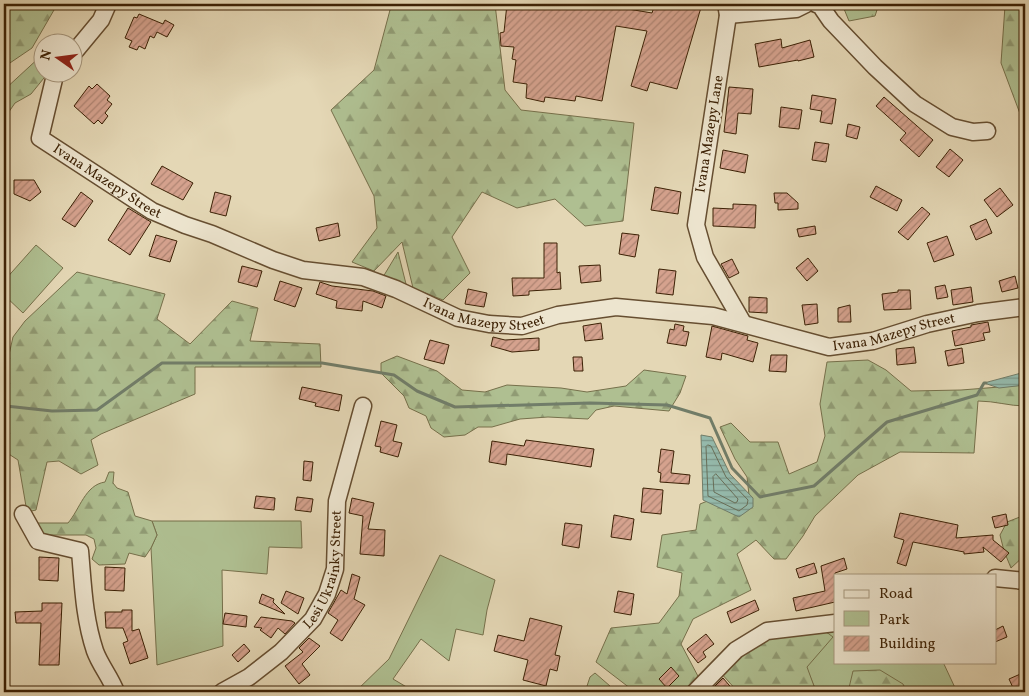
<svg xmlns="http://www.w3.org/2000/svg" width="1029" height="696" viewBox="0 0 1029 696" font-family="Vollkorn,serif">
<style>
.green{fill:#afbf91;stroke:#76704b}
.forest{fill:url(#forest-firs);stroke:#76704b}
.park{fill:url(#park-tufts);stroke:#76704b}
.water{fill:url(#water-rules);stroke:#717d69}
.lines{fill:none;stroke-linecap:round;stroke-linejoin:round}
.shore{stroke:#686e58;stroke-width:1}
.stream{stroke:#717d69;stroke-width:3}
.building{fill:url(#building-hatch);stroke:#3c2105}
.minor-casing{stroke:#664e31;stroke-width:19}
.minor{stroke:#ede5cf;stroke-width:16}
.labels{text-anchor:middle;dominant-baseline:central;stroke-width:4;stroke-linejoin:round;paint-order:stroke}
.street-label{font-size:14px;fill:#3c2105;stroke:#ede5cf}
</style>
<defs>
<pattern id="forest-firs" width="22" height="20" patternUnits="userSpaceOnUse" patternTransform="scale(1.25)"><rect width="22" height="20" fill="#afbf91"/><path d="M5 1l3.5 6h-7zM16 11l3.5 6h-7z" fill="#909b74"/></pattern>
<pattern id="park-tufts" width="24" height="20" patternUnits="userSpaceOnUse" patternTransform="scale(1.25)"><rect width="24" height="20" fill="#afbf91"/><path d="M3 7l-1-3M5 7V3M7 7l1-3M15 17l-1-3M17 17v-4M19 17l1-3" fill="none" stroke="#909b74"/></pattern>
<pattern id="water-rules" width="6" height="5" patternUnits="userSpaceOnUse" patternTransform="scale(1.25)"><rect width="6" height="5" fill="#95baac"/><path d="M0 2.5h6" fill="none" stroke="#7b978a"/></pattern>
<pattern id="building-hatch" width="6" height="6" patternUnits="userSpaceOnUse" patternTransform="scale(1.25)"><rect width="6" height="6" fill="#d5a28e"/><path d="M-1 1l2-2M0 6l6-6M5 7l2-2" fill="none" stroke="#ae8472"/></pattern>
</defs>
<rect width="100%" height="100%" fill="#e4d7b5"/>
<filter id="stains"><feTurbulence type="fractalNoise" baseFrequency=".004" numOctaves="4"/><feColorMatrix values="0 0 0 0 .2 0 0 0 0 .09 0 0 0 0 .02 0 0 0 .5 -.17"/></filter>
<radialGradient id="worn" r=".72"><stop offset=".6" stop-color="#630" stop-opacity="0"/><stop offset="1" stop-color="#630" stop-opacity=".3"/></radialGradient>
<g class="green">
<path d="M36 245 63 268 23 313 4 295V281Z"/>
<path d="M152 521H301L302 548 269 547 267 574 222 570 223 646 157 665 151 548 157 535Z"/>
<path d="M440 555 495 580 487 610 483 635 456 629 449 661 421 639 393 679 415 692H355L389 659Z"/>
<path d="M835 626V662H943L957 692H809L814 686 806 667 832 637 821 628Z"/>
<path d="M595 673 610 686 598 692H585L590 677Z"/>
</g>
<g class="forest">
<path d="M4 4H43L54 10 32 48 4 67Z"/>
<path d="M395 4H495L505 90 521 110 634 123 623 221 585 226 555 199 517 208 482 192 452 237 470 273 443 300 413 288 402 242 374 271 352 262 377 228 374 196 331 110 374 70 390 10Z"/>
<path d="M842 4H879L875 16 849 21Z"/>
<path d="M1025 4V127L1001 63 1005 6Z"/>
<path d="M42 55V72L48 73 31 94 15 103 4 119V90Z"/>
<path d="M77 272 165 294 157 319 190 344 232 301 258 308 250 341 320 344 321 367H195V394L101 434 91 440 98 465 81 474 59 461 47 462 36 510 27 512 18 460 4 451V369L6 368 13 337 25 321Z"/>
<path d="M397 356 437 371 462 390 485 392 507 385 561 388 587 392 626 386 644 370 686 376 680 393 669 411 614 406 596 410 588 419 548 417 520 419 492 427H478L465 435 444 437 431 428 426 416 409 408 404 396 381 373V363Z"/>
<path d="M868 360 886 370 911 391 961 390 1025 385V406C1009 406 995 401 978 401L974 453 900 452 858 475 815 516 803 536 786 559H774L756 540 737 554 751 590 693 619 681 644 700 680 689 692H635L596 662 611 628 659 623 679 596 682 573 657 567 662 535 696 530 700 504 715 498 750 504 747 477 735 459 720 427 731 423 750 442H778L789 474 817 462 825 436 820 404 827 362Z"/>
<path d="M109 472H114L113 483 117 488 128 492 135 516 152 521 157 535 151 548 145 557 129 553 125 564 99 565 92 559 96 548 94 539 86 535H41L36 528 38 523H68C80 509 85 485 105 482Z"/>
<path d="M1025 515V555L1011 568 1004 551 1000 535 1007 522Z"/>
<path d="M821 628 833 637 807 667 814 686 809 692H738L720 672 767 635Z"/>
<path d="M880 670 903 684 907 692H880L878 690 873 692H848L853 671Z"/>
</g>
<path class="park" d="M398 252 407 288 383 277Z"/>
<g class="water">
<path d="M1025 372V385L999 388 984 383Z"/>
<path d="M701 435 712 437 730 474 753 498V507L739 517 703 500Z"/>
</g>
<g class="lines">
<g class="shore">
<path d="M708 445 711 446 726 477 748 500 747 505 739 511 708 496 706 447Z"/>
<path d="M716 474 738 499 737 502 735 503 714 492 713 477Z"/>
</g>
<path class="stream" d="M4 405 6 406 52 411 97 410 162 363H322L394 375 417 391 455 407 590 403 667 405 710 418 732 468 760 497 814 486 887 422 977 395 984 383H986"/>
</g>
<g class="building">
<path d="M507 4H623L622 8 652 13 655 4H702L677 89 650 82 647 91 631 86 647 31 616 26 602 101 576 96 575 101 545 97 544 102 526 98 527 84 513 82 516 60 512 59 514 47 501 46 500 33 504 32Z"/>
<path d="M139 14 163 24 165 20 174 25 167 37 157 32 154 38 150 36 145 49 139 46 137 50 129 47 132 41 125 38 134 17 137 18Z"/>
<path d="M781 39 782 48 810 40 814 57 798 61V60L759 67 755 44Z"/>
<path d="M97 84 110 96 107 100 112 104 105 113 108 116 102 124 98 120 94 124 74 106 89 86 92 89Z"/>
<path d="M729 87 753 89 751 114 738 113 736 134 724 132Z"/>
<path d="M812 95 836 99 832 124 820 122 822 111 810 109Z"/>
<path d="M884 97 933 140 919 157 900 140 906 133 876 106Z"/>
<path d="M781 107 802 110 799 129 779 127Z"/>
<path d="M848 124 860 127 857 139 846 136Z"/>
<path d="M815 142 829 144 826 162 812 160Z"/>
<path d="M950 149 963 160 949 177 936 167Z"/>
<path d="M723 150 748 155 745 173 720 168Z"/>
<path d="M162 166 193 183 183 200 151 184Z"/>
<path d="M14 180H34L41 192 30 201 14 194Z"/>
<path d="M876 186 902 200 897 211 870 197Z"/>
<path d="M655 187 681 192 678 214 651 210Z"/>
<path d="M1000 188 1013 205 997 217 984 200Z"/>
<path d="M81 192 93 201 75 227 62 219Z"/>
<path d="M215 192 231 196 226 216 210 212Z"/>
<path d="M774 193H787L798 203V209L778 210V203H775Z"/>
<path d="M733 204 756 205 755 228 713 226V208L733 209Z"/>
<path d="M922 207 930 214 908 240 898 232Z"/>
<path d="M128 208 151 222 130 255 108 240Z"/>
<path d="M986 219 992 233 976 240 970 226Z"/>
<path d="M338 223 340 236 319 241 316 228Z"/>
<path d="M815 226 816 234 799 237 797 229Z"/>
<path d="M622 233 639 235 635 257 619 254Z"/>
<path d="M156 235 177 241 170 262 149 256Z"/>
<path d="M947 236 954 255 934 262 927 243Z"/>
<path d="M544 243H557V273L560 272 561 289 529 291V295L513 296 512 278H544Z"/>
<path d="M808 258 818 271 807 281 796 268Z"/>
<path d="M732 259 739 273 729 278 721 264Z"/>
<path d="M600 265 601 281 581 283 579 266Z"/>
<path d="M242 266 262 271 257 287 238 282Z"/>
<path d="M659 269 676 271 673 295 656 293Z"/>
<path d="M1015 276 1018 288 1002 292 999 281Z"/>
<path d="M280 281 302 288 295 307 274 300Z"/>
<path d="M320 282 332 286 373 291 386 296 382 308 363 301 362 311 336 308 337 301 316 294Z"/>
<path d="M945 285 948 297 937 299 935 287Z"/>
<path d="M971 287 973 302 953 305 951 290Z"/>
<path d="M468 289 487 293 484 307 465 304Z"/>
<path d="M898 290H910L911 309 884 310 882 294 898 292Z"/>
<path d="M749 297 767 298V313L749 312Z"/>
<path d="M817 304 818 323 805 325 802 305Z"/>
<path d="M850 305 851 322H838V308Z"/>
<path d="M988 322 990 332 983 333 985 340 955 346 952 331 971 327V325Z"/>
<path d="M601 323 603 339 585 341 583 326Z"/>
<path d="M675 324 684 326 683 331 689 332 686 346 667 343 670 329 674 330Z"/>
<path d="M712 326 748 336 747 340 758 343 753 362 722 353 721 360 706 357Z"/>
<path d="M493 337 505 340 539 338V350L512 352 491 346Z"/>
<path d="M430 340 449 345 444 364 424 359Z"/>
<path d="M914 347 916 363 897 365 896 349Z"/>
<path d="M962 348 964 363 948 366 945 351Z"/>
<path d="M771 355H787L786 372 769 371Z"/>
<path d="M573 357H582L583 371H574Z"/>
<path d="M302 387 342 395 339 411 315 406 316 403 299 399Z"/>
<path d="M381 421 397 425 393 441 402 443 398 457 380 452 381 447 375 446Z"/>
<path d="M526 440 594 449 591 467 507 454 506 465 489 462 492 441 524 446Z"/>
<path d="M661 449 674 451 671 473 690 475 689 484 660 482 661 473 658 472Z"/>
<path d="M304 461 313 462 311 481 303 480Z"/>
<path d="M643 488 663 490 661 514 641 512Z"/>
<path d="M256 496 275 498 274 510 254 508Z"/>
<path d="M297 497 313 499 311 512 295 510Z"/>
<path d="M352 498 374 503 368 529 385 530 384 556 360 554 363 516 349 513Z"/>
<path d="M900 513 958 525 956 538 993 535V540L1009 553 1001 562 983 547 984 552 964 554V552L913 542 906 566 897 563 904 540 894 537Z"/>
<path d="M1006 514 1008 525 995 528 992 517Z"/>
<path d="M614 515 634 519 631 540 611 537Z"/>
<path d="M565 523 582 525 579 548 562 545Z"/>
<path d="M39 557 59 558 58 581 39 580Z"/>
<path d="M844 558 847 569 835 573V602L796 611 793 598 825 591 821 566Z"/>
<path d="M814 563 817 573 799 578 796 569Z"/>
<path d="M105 567 125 568 124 591 105 590Z"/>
<path d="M352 574 360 577 354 599 365 605 342 641 330 633 338 620 328 613 341 590 347 594Z"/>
<path d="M286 591 304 598 298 614 281 603Z"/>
<path d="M618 591 634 594 631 615 614 612Z"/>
<path d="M262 594 274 599 273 602 285 614 259 603Z"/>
<path d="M755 600 759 610 731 623 727 612Z"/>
<path d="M42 603H62L59 665H39L41 623H16L15 612 42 611Z"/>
<path d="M122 610H132V631L139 629 148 658 130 664 123 643 128 641 123 628H106L105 612H122Z"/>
<path d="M225 613 247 616 246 627 223 624Z"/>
<path d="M261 617 292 621 295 623 285 634 278 628 271 638 260 630 262 628 254 627Z"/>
<path d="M530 618 562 626 555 655 560 656 557 671 550 669 546 686 523 680 528 660 494 651 498 635 524 641Z"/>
<path d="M1003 626 1007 637 995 642V630Z"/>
<path d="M706 634 714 644 703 652 706 657 698 663 687 649Z"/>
<path d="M309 638 320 646 302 664 310 675 299 684 285 666 303 652 299 648Z"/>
<path d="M244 644 250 651 238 662 232 655Z"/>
<path d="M671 667 679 676 667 688 659 679Z"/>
<path d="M1025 672V685L1014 690 1009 679Z"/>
<path d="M723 678 735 692H718L714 687Z"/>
</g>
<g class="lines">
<defs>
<g id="minor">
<path d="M726 4 728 15 696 225 705 257 743 323"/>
<path d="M816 4 820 5 831 21 875 67 915 104 952 127 973 132 987 131"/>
<path d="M728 15 796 9 806 4"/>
<path d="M72 55 101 20 108 4"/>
<path id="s1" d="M58 72 55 75 40 138 152 211 185 225 212 234 273 260 303 270 363 277 396 289 458 318 489 324 522 326 558 315 616 307 713 316 829 347 873 341 927 324 978 313 1025 307"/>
<path d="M23 514 38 541 80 551C83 585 84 618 95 651 100 665 111 678 116 692"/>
<path d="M995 578 1025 581"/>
<path id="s2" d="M222 692 249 677 281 652 313 619 327 594 335 569 337 501 363 406"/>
<path d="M695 692 736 650 767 631 835 623"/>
</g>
</defs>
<use href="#minor" class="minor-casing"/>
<use href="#minor" class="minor"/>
</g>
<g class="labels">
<g class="street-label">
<text transform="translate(710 134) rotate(-81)">Ivana Mazepy Lane</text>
<text stroke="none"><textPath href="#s1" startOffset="149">Ivana Mazepy Street</textPath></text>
<text stroke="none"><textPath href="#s1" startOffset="554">Ivana Mazepy Street</textPath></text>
<text stroke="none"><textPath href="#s1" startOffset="974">Ivana Mazepy Street</textPath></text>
<text stroke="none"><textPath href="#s2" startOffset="169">Lesi Ukrainky Street</textPath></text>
</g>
</g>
<rect width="1029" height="696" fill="none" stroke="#e4d7b5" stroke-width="20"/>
<rect x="5" y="5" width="1019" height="686" fill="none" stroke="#3c2105" stroke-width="2.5"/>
<rect x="10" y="10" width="1009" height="676" fill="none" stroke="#3c2105"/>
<rect x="834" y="574" width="162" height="90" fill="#ede5cf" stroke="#a6977e"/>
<rect x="844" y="590" width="25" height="8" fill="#ede5cf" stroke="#a6977e"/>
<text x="879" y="598" font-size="15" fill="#3c2105">Road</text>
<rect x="844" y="611" width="25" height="15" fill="#afbf91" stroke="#a6977e"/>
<text x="879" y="624" font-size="15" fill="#3c2105">Park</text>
<rect x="844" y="636" width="25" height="15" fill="url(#building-hatch)" stroke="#a6977e"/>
<text x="879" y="648" font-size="15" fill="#3c2105">Building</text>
<g transform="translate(58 58) rotate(284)"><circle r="24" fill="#ede5cf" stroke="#a6977e"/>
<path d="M0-4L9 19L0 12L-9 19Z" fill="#8f2418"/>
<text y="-8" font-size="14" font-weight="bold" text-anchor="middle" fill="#3c2105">N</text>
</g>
<rect width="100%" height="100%" filter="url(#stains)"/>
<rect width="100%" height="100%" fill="url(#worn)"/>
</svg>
